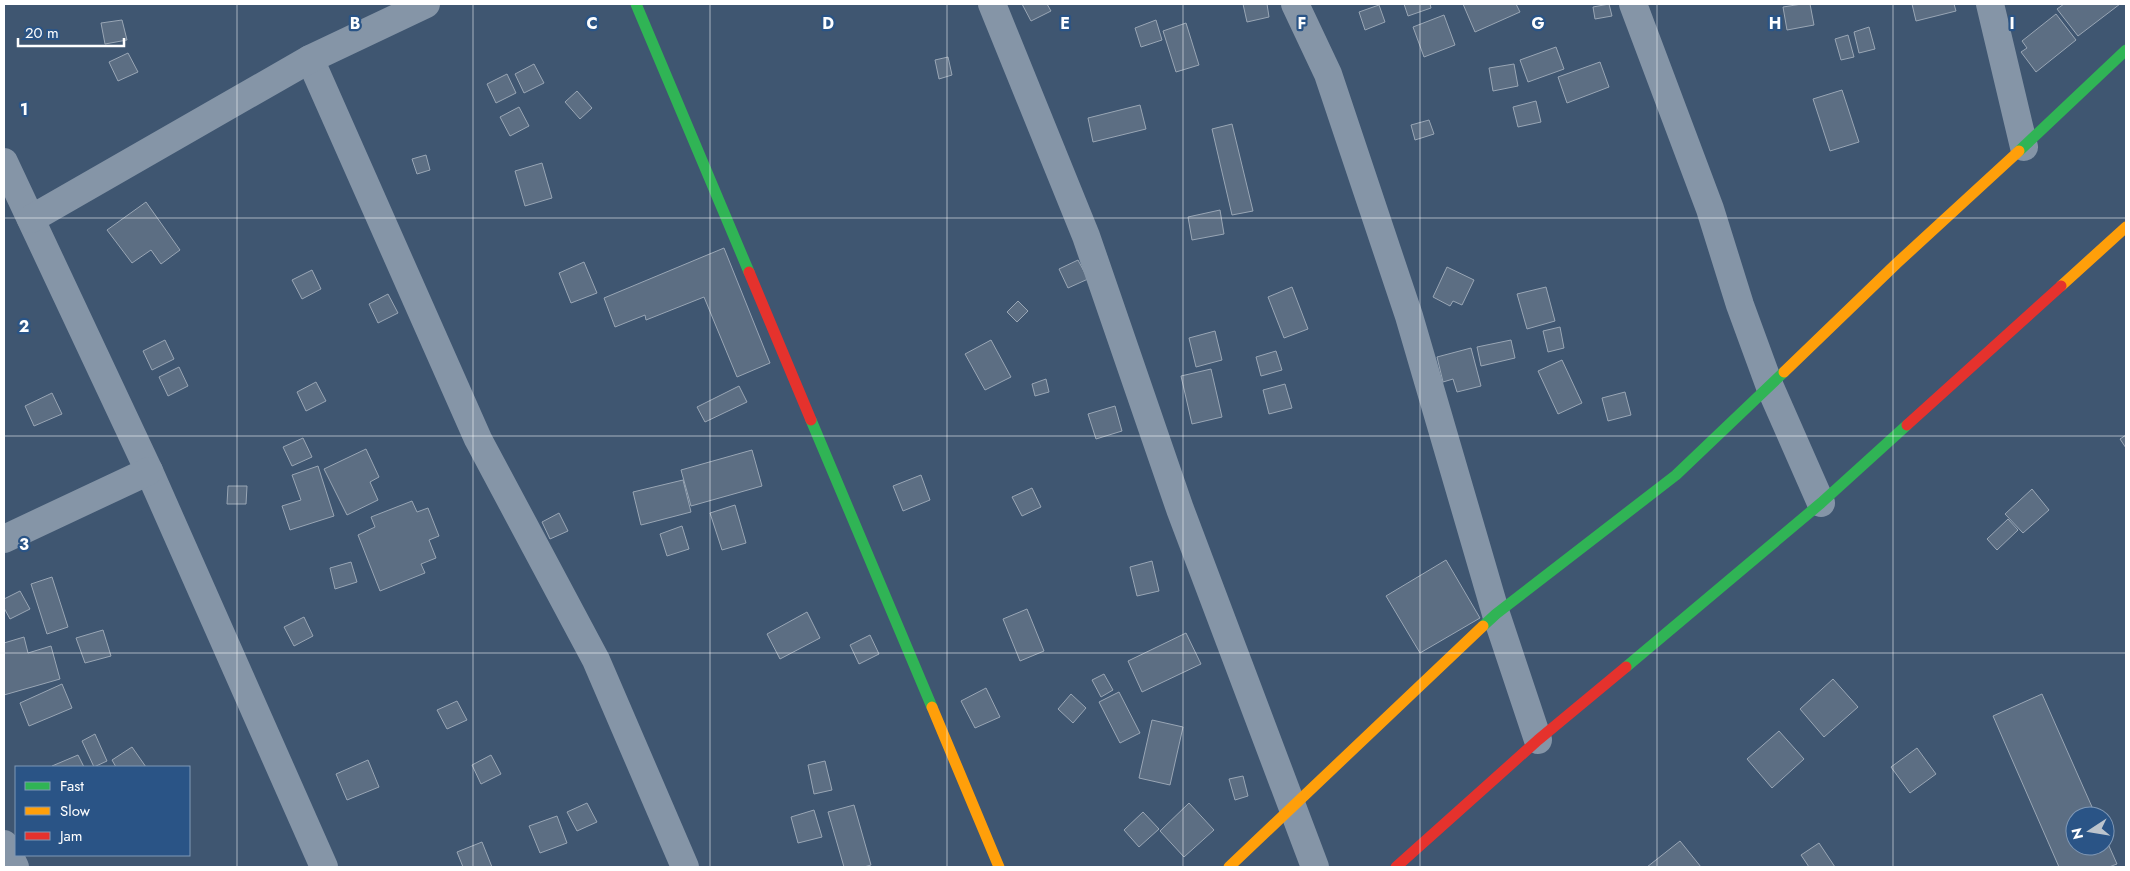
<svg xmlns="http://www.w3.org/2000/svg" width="2130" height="871" viewBox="0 0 2130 871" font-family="Jost,sans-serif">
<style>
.building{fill:#5c6e83;stroke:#99a6b5}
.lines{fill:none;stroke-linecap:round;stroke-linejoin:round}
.street{stroke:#8595a7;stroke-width:28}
.fast{stroke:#30b455;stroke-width:11}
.slow{stroke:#ff9f0a;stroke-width:11}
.jam{stroke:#e5322d;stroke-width:11}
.grid{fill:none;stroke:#fff;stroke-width:1;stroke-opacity:0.55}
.grid-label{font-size:16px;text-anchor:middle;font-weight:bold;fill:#fff;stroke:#2a5486;stroke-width:4.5;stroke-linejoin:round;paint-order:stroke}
</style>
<rect width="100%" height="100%" fill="#3f5671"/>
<g class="building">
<path d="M1022 4H1047L1051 11 1031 21Z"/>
<path d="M1243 4H1267L1269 17 1247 22Z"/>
<path d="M1404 4H1430L1431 8 1408 16Z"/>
<path d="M1463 4H1516L1520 12 1475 32Z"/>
<path d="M1609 4 1612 16 1595 19 1593 7Z"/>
<path d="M1802 4H1810L1814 25 1787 30 1783 7Z"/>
<path d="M1912 4H1954L1956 11 1916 21Z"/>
<path d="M2064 4H2120L2078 36 2057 9Z"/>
<path d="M1379 5 1385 22 1365 30 1359 12Z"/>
<path d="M2056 14 2076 40 2036 72 2021 52 2027 48 2022 41Z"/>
<path d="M1444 15 1455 45 1424 57 1413 27Z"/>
<path d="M122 20 127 40 105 44 101 23Z"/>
<path d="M1156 20 1162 40 1141 47 1135 28Z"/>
<path d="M1186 23 1199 65 1176 72 1163 31Z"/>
<path d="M1869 27 1875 49 1859 53 1854 32Z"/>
<path d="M1848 35 1854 57 1841 60 1835 39Z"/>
<path d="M1556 47 1564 69 1528 82 1520 60Z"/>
<path d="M128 53 138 72 118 81 109 62Z"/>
<path d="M948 57 952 75 939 79 935 60Z"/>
<path d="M1600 62 1609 87 1567 103 1558 77Z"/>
<path d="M534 64 544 83 524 93 515 74Z"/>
<path d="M1514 64 1518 86 1493 91 1489 68Z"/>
<path d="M507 74 516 93 496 103 487 84Z"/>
<path d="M1842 90 1859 142 1830 151 1813 99Z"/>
<path d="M577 91 592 108 580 119 565 102Z"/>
<path d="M1536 101 1541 122 1518 127 1513 107Z"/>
<path d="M1140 105 1146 129 1093 142 1088 118Z"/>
<path d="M519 107 529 126 510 136 500 117Z"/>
<path d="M1429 120 1434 134 1415 140 1411 125Z"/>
<path d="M1232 124 1253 211 1232 215 1212 129Z"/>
<path d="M426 155 430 170 417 174 412 159Z"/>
<path d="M542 163 552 198 525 206 515 171Z"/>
<path d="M146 202 180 250 161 264 151 250 132 263 107 230Z"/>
<path d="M1220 210 1224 234 1192 240 1188 217Z"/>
<path d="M724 248 770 363 737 377 704 297 646 320 645 315 615 327 604 298Z"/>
<path d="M1078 260 1088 279 1068 288 1059 269Z"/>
<path d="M584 262 597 293 571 303 559 273Z"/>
<path d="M1447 267 1474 280 1462 305 1453 301 1450 306 1433 297Z"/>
<path d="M312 270 321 289 302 299 292 280Z"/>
<path d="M1292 287 1308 329 1284 338 1268 297Z"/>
<path d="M1546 287 1555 321 1527 329 1517 294Z"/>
<path d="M388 294 398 313 378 323 369 304Z"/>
<path d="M1018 301 1028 311 1017 322 1007 312Z"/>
<path d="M1560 327 1564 348 1548 352 1543 331Z"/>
<path d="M1215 331 1222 360 1196 367 1189 338Z"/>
<path d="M165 340 174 359 152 370 143 351Z"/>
<path d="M991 340 1011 377 985 390 965 354Z"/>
<path d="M1511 340 1515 358 1481 366 1477 347Z"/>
<path d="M1471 348 1481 386 1457 392 1453 379 1443 382 1437 357Z"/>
<path d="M1276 351 1282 370 1261 376 1256 357Z"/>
<path d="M1562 360 1582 403 1558 414 1538 371Z"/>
<path d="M179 367 188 386 168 396 159 377Z"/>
<path d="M1211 369 1222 417 1192 424 1181 376Z"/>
<path d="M1046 379 1049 392 1035 396 1032 384Z"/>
<path d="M316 382 326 401 306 411 297 392Z"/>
<path d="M1285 384 1292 408 1269 414 1263 390Z"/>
<path d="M739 386 747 402 705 422 697 407Z"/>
<path d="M1625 392 1631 415 1608 421 1602 398Z"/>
<path d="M52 393 62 414 34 426 25 406Z"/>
<path d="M1115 406 1122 431 1096 439 1088 414Z"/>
<path d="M2126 435V448L2120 439Z"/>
<path d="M303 438 312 457 292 466 283 447Z"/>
<path d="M366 449 379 477 370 482 378 500 347 515 324 469Z"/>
<path d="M752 450 762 486 691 506 681 470Z"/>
<path d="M318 466 334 516 290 530 282 506 301 500 292 475Z"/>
<path d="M921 475 930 500 903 511 893 486Z"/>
<path d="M683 480 691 512 641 525 633 492Z"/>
<path d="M228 486H247L246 504H227Z"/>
<path d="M1032 488 1041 507 1022 516 1012 497Z"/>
<path d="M2032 489 2049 510 2023 533 2005 514Z"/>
<path d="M412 501 417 512 428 508 439 536 429 540 436 558 421 564 425 573 380 591 358 535 375 527 371 517Z"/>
<path d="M735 505 746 543 722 550 710 513Z"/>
<path d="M559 513 568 531 550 539 542 522Z"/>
<path d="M2008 519 2018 530 1997 550 1987 539Z"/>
<path d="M682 526 689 549 667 556 660 534Z"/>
<path d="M1446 560 1480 618 1420 653 1386 596Z"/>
<path d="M1152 561 1159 591 1137 596 1130 567Z"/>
<path d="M351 562 357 582 335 589 330 568Z"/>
<path d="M52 577 68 627 47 634 31 584Z"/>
<path d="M20 591 30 609 10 619 4 608V599Z"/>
<path d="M1027 609 1044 651 1020 661 1003 619Z"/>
<path d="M807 612 820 638 780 659 767 634Z"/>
<path d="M304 617 313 636 294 646 284 627Z"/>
<path d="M103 630 111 656 85 663 76 638Z"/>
<path d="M1186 633 1201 664 1142 692 1128 661Z"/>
<path d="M870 635 879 654 859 664 850 645Z"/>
<path d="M24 637 28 653 51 646 60 679 4 695V643Z"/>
<path d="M1104 674 1113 690 1101 697 1092 680Z"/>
<path d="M1833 679 1858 707 1824 737 1800 709Z"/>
<path d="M62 684 72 708 29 726 20 703Z"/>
<path d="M986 688 1000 717 975 728 961 701Z"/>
<path d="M1119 692 1140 733 1120 743 1099 702Z"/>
<path d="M1071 694 1086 708 1073 723 1058 709Z"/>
<path d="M2042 694 2096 816H2075V846H2105V837L2117 864 2109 867H2059L1993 716Z"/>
<path d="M457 701 467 720 447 729 437 710Z"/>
<path d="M1152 720 1183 727 1170 785 1139 778Z"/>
<path d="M1779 731 1804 759 1772 788 1747 759Z"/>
<path d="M95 734 107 761 94 767 82 741Z"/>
<path d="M132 747 146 767H116L112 760Z"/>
<path d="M1917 748 1936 774 1910 793 1891 767Z"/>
<path d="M78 755 84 767H53L52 766Z"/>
<path d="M491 755 501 774 481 784 472 765Z"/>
<path d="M368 760 379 787 347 800 336 774Z"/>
<path d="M825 761 832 790 814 794 808 765Z"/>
<path d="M1243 776 1248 796 1235 800 1229 779Z"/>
<path d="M587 803 597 822 577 831 567 812Z"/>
<path d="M1189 803 1214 830 1184 857 1160 831Z"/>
<path d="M854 805 871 865 864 867H844L828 812Z"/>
<path d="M814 810 822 837 798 843 791 817Z"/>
<path d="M1143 812 1159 829 1139 847 1124 830Z"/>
<path d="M557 816 567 843 540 853 529 826Z"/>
<path d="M1680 841 1701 867H1647Z"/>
<path d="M482 842 492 867H463L457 852Z"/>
<path d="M1819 843 1835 867H1809L1801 855Z"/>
</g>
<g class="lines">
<g class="street">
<path d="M992 4 1086 236 1180 509 1315 867"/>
<path d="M1295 4 1328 74 1409 316 1496 614 1538 740"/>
<path d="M1633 4 1710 209 1740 305 1770 387 1821 503"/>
<path d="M1990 4 2024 147"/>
<path d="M310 59 478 439 596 660 685 867"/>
<path d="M4 162 149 471 324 867"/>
<path d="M31 219 310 59 426 4"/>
<path d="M4 539 149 471"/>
<path d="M4 844 15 867"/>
</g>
<g class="fast">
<path d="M636 4 749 272"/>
<path d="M2019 151 2126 50"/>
<path d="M811 420 932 707"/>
<path d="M1483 626 1496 614 1676 475 1784 372"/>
<path d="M1626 667 1821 503 1907 425"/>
</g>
<g class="slow">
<path d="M2061 286 2126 227"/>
<path d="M1784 372 1896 264 2019 151"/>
<path d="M932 707 999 867"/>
<path d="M1229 867 1483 626"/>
</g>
<g class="jam">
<path d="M749 272 811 420"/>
<path d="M1907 425 2061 286"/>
<path d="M1396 867 1538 740 1626 667"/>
</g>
</g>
<path class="grid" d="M237 4V867M473 4V867M710 4V867M947 4V867M1183 4V867M1420 4V867M1657 4V867M1893 4V867M4 218H2126M4 436H2126M4 653H2126"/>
<g class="grid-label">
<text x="355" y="29">B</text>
<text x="592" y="29">C</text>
<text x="828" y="29">D</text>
<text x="1065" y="29">E</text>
<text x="1302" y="29">F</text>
<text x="1538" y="29">G</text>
<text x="1775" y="29">H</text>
<text x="2012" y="29">I</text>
<text x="24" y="115">1</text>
<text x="24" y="332">2</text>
<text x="24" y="550">3</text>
</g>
<rect width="2130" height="871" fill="none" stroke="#ffffff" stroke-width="10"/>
<rect x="15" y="766" width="175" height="90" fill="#2a5486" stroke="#7f98b6"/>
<rect x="25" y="782" width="25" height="8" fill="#30b455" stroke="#7f98b6"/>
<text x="60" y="791" font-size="15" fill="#ffffff">Fast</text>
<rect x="25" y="807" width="25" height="8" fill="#ff9f0a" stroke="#7f98b6"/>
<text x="60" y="816" font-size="15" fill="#ffffff">Slow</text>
<rect x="25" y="832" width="25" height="8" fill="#e5322d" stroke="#7f98b6"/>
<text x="60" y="841" font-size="15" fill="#ffffff">Jam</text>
<g transform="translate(2090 831) rotate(258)"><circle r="24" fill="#2a5486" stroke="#7f98b6"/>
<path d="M0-4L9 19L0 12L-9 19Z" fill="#bcc4cd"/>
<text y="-8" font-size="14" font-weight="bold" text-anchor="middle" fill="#ffffff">N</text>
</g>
<path d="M18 38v8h106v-8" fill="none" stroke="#ffffff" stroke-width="2.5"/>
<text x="25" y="38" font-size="15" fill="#ffffff" stroke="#2a5486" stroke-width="4" paint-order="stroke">20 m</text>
</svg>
